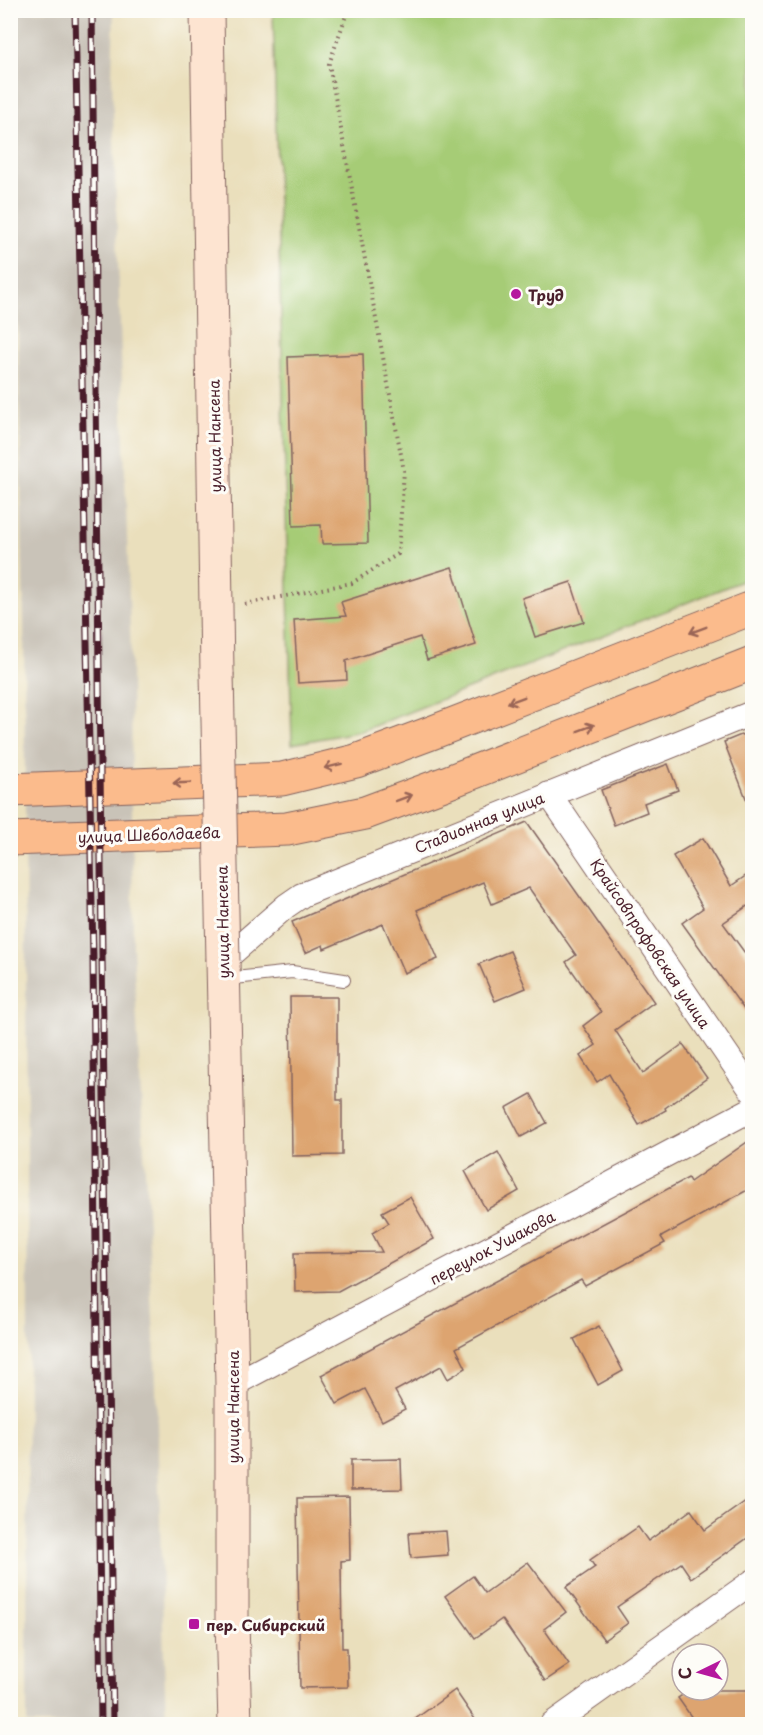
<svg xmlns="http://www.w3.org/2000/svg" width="763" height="1735" viewBox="0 0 763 1735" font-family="'Playpen Sans',sans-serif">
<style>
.industrial{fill:#c9c3b8}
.green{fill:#a6cc76;stroke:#787650;stroke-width:1.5}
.building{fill:#dda470}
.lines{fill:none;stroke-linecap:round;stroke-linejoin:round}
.lane-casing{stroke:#82625e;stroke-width:14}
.street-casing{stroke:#82625e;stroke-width:26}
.secondary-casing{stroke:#82625e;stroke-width:35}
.primary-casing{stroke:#82625e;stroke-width:35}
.path{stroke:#82625e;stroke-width:4;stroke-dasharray:1.5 4.5;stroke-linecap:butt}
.lane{stroke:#fff;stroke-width:12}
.street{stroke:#fff;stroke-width:24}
.secondary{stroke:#fde4d1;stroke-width:33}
.primary{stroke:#fbbb8c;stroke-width:33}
.rail-casing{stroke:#4a1f2b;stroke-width:7}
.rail{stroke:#fdfcf7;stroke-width:4.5;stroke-dasharray:14;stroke-linecap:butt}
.secondary-bridge-casing{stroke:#82625e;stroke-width:35;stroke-linecap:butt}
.secondary-bridge{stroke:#fde4d1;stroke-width:33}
.oneway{stroke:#9a6557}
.poi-dot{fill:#b5179e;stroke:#fdfcf7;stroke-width:2}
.labels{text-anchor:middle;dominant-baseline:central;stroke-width:6;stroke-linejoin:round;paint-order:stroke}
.poi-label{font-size:15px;font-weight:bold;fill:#4a1f2b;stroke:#fdfcf7;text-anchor:start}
.street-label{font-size:15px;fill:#4a1f2b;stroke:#fdfcf7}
</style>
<rect width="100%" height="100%" fill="#fdfcf7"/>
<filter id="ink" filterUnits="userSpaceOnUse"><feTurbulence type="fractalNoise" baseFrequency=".0167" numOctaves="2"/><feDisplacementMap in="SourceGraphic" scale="12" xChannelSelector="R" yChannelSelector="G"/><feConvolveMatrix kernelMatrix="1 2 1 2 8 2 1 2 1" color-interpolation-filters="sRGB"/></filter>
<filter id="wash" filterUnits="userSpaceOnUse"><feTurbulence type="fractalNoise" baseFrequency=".008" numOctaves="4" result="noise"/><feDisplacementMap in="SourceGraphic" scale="24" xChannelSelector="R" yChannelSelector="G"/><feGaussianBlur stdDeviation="1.35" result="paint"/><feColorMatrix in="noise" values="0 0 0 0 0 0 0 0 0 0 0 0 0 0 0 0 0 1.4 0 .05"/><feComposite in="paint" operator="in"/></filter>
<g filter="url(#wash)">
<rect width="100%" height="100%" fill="#eadfbc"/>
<path class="industrial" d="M11 11H114L112 79 131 658 133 948 155 1356 166 1724H27L28 1331 24 620Z"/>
<path class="green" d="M273 11H752V577L361 731 292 744Z"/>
<g id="blocks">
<g class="building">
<path d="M363 354 368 543 322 544 321 525 293 526 288 357Z"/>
<path d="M452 567 476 645 427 660 420 637 346 661 347 680 298 683 294 620 346 616 341 602Z"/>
<path d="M571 582 584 622 535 637 522 598Z"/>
<path d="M753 730V811H751L724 742Z"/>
<path d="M668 764 678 790 644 803 647 812 614 825 601 790Z"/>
<path d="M527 822 654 1002 615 1030 643 1073 683 1044 707 1078 665 1108 666 1110 639 1125 609 1074 597 1082 580 1056 596 1045 583 1026 601 1012 566 962 576 955 529 888 492 904 483 882 417 910 438 959 404 973 383 924 324 949 323 945 305 953 292 922Z"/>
<path d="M703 838 731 886 753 871V902L723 923 753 964V1022L682 923 703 908 673 856Z"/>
<path d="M510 951 526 988 495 1001 479 964Z"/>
<path d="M290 997H337V1100H342V1155L292 1156Z"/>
<path d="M531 1094 547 1123 521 1137 506 1108Z"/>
<path d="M753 1138V1187L661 1237 665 1243 585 1286 581 1280 456 1348 466 1368 448 1379 441 1366 395 1391 405 1409 382 1421 365 1389 337 1404 321 1375 688 1178 690 1182Z"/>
<path d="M498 1152 519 1191 486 1210 465 1171Z"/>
<path d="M410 1197 434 1239 338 1291 295 1292 294 1253 382 1252 372 1233 389 1223 382 1212Z"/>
<path d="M599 1326 623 1371 598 1385 574 1339Z"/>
<path d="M401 1459 402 1489 351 1490V1460Z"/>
<path d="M753 1496V1534L691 1578 681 1563 617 1607 628 1623 604 1640 566 1587 595 1567 590 1560 638 1527 648 1541 691 1510 705 1530Z"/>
<path d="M349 1497 350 1560 341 1561 342 1648H347L348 1687 300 1688 297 1498Z"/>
<path d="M446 1531 448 1555 411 1558 409 1533Z"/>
<path d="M528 1562 566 1612 544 1629 569 1665 545 1681 502 1619 475 1638 445 1596 473 1576 485 1593Z"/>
<path d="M455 1690 479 1725H407Z"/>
<path d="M690 1690H753V1725H697L678 1698Z"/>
</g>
</g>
</g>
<g filter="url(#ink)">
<use href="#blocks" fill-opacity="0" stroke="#82625e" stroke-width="1.5"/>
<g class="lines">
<defs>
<path id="lane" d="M225 979 292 972 344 980"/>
<g id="street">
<path d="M549 794 752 1091"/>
<path d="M223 961 286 906 302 895 752 713"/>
<path d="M232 1385 752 1109"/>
<path d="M552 1724 752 1582"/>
</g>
<g id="secondary">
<path d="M207 10 217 673"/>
<path d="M223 961 232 1385V1622L235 1724"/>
</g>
<g id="primary">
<path d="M10 790 282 779 356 761 431 733 752 608"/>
<path d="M10 839 287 829 365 813 446 783 752 663"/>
</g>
</defs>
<use href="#lane" class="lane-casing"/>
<use href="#street" class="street-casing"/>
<use href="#secondary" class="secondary-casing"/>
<use href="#primary" class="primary-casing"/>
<path class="path" d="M245 604 352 583 398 554 404 471 329 64 348 10"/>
<use href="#lane" class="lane"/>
<use href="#street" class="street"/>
<use href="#secondary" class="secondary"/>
<use href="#primary" class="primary"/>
<defs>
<g id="rail">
<path d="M75 10 93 958 101 1724"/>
<path d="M92 10 102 955 113 1724"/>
</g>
</defs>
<use href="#rail" class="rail-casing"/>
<use href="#rail" class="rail"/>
<defs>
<path id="secondary-bridge" d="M217 673 223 961"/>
</defs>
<use href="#secondary-bridge" class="secondary-bridge-casing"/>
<use href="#secondary-bridge" class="secondary-bridge"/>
</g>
<defs><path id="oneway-shaft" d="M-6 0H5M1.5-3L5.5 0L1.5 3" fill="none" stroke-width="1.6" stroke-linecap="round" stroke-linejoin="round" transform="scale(1.5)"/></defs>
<g class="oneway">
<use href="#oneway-shaft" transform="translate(698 630) rotate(159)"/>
<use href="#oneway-shaft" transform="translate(516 700) rotate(159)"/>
<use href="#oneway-shaft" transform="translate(586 728) rotate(-21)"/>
<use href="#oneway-shaft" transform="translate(333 766) rotate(166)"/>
<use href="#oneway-shaft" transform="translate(182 783) rotate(178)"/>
<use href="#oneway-shaft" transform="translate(404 798) rotate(-20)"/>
</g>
</g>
<g class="poi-dot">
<circle cx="516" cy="294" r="6"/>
<rect x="188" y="1618" width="12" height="12" rx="3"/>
</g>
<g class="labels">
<g class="poi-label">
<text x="528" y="294">Труд</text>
<text x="206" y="1624">пер. Сибирский</text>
</g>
<g class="street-label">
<text transform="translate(214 436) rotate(-91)">улица Нансена</text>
<text transform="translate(479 822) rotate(-22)">Стадионная улица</text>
<text transform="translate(149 834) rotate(-2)">улица Шеболдаева</text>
<text transform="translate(222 922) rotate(-91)">улица Нансена</text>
<text transform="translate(651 943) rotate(56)">Крайсовпрофовская улица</text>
<text transform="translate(492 1247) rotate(-28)">переулок Ушакова</text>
<text transform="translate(232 1407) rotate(-90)">улица Нансена</text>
</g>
</g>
<rect width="763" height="1735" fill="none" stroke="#fdfcf7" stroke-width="36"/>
<g transform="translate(700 1672) rotate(265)"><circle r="28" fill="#fdfcf7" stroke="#b5a4a5" stroke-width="1.5"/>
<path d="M0-4.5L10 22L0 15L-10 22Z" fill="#b5179e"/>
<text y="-9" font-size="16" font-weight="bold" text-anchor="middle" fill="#4a1f2b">С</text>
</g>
</svg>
